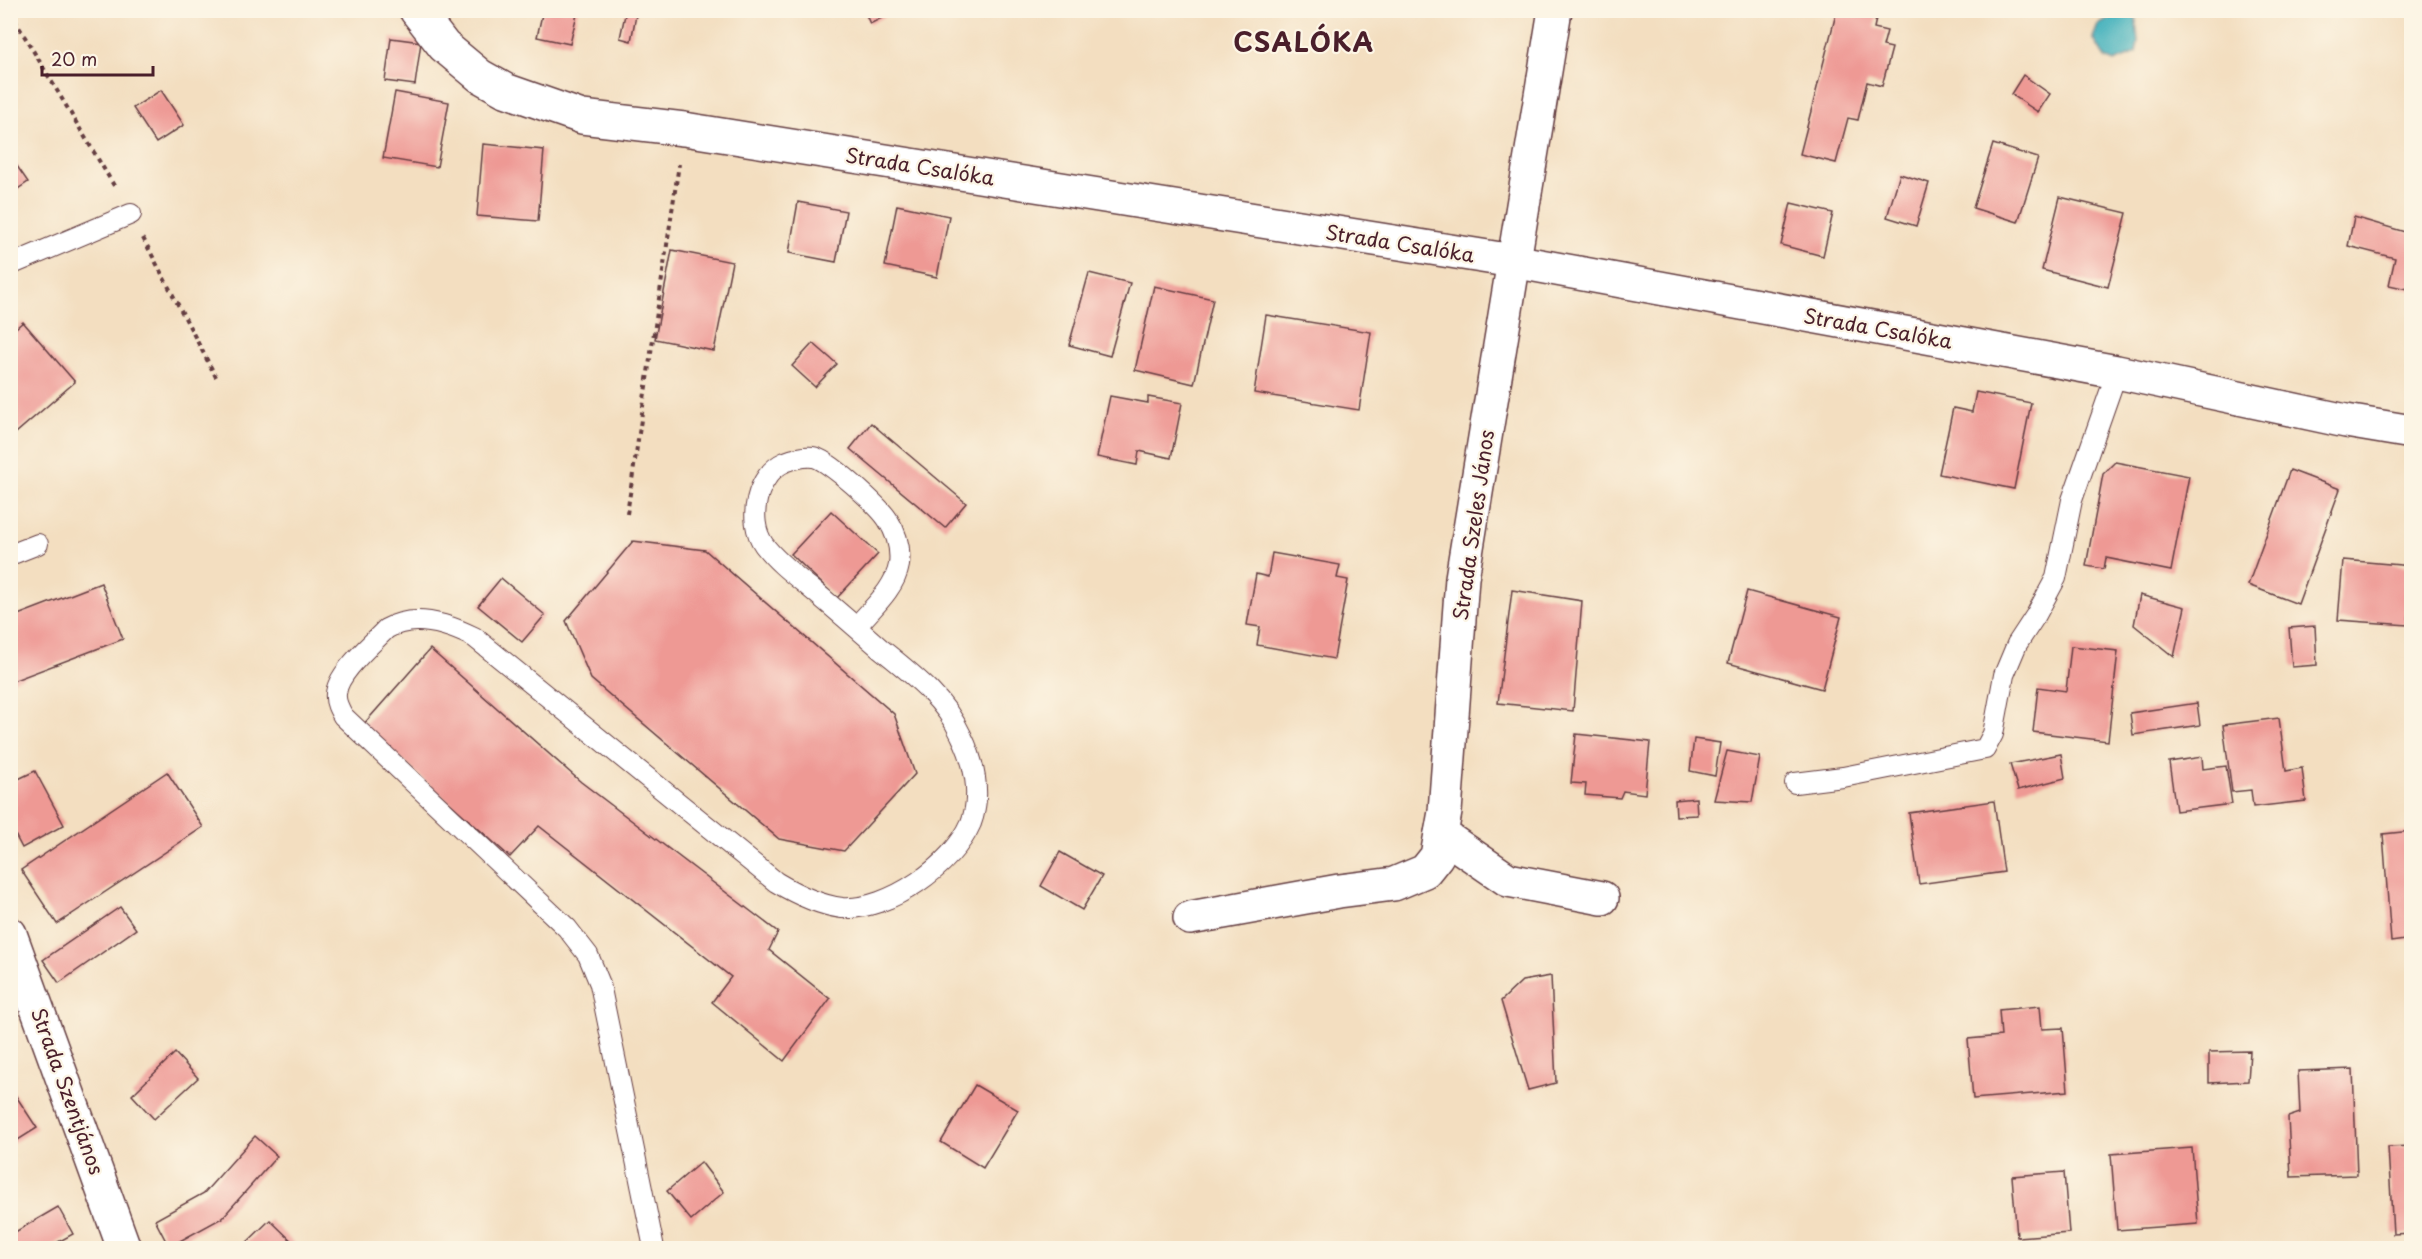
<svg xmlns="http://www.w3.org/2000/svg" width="2422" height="1259" viewBox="0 0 2422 1259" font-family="'Playpen Sans',sans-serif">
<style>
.water{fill:#41b0bc;stroke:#466874;stroke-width:1.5}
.building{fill:#ee9994}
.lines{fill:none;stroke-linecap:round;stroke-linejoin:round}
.service-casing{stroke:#633c41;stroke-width:22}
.minor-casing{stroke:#633c41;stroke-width:36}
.path{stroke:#633c41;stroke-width:4;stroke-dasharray:4.5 4.5;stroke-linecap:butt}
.service{stroke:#fff;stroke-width:20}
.minor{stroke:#fff;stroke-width:33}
.labels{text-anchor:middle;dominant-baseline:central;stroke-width:4.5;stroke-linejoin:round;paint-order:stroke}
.street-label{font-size:20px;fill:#4a1f2b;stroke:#fcf5e5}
.district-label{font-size:26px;font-weight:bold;letter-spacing:1.5px;fill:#4a1f2b;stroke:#fcf5e5}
</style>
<rect width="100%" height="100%" fill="#fcf5e5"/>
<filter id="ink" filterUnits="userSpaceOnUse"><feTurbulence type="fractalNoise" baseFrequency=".0167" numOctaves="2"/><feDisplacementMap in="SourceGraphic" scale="12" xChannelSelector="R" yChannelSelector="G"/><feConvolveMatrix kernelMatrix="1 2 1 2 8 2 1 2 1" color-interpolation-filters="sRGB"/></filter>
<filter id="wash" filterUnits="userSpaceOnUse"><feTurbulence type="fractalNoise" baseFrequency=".008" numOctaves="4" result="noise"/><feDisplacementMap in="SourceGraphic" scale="24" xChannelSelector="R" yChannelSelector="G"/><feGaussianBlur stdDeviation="1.35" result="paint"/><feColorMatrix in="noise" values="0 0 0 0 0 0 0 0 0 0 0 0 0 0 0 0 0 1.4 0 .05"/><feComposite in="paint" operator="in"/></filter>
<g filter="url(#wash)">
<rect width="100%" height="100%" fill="#f3dec0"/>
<path class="water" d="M2113 11H2135L2138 42 2136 53 2114 62 2105 58 2093 38 2098 25 2113 17Z"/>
<g id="blocks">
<g class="building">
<path d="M543 10H578L570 44 537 37Z"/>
<path d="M626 10H637L631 41 620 38Z"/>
<path d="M864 10H897L870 24Z"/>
<path d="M1837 10H1878L1874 28 1887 31 1883 46 1892 48 1882 86 1867 82 1858 120 1848 118 1836 163 1800 154Z"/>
<path d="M391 38 421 42 415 85 385 81Z"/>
<path d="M2023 75 2050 94 2038 112 2011 94Z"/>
<path d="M161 90 184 125 156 143 133 108Z"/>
<path d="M395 92 449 102 437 167 383 158Z"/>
<path d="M483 144 544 150 538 221 477 216Z"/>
<path d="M1993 144 2038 158 2018 222 1973 208Z"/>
<path d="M10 156 28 182 10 194Z"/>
<path d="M1900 174 1929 183 1916 226 1887 217Z"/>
<path d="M2060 197 2127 213 2108 287 2042 270Z"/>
<path d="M798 202 846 211 836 262 789 253Z"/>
<path d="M1791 203 1833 213 1823 256 1781 245Z"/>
<path d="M897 205 949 216 937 277 885 266Z"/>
<path d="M2354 217 2412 234V290L2389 285 2395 258 2348 246Z"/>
<path d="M672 250 732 262 714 351 655 339Z"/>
<path d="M1089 273 1130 283 1110 356 1069 345Z"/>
<path d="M1154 286 1213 299 1194 384 1135 370Z"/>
<path d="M1266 315 1371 332 1359 410 1254 393Z"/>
<path d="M23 322 75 382 10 438V333Z"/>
<path d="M813 343 837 364 815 387 792 366Z"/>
<path d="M1976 392 2031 403 2014 489 1939 474 1953 408 1972 412Z"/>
<path d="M1110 396 1148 403V397L1182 403 1171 458 1139 451 1137 465 1097 457Z"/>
<path d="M871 423 966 503 945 528 850 449Z"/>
<path d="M2115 462 2189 476 2171 571 2106 558 2104 569 2086 566 2103 474Z"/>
<path d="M2290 470 2340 489 2298 604 2248 585Z"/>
<path d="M831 511 878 554 837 598 791 554Z"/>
<path d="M633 541 705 550 894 714 915 774 844 851 779 839 591 679 566 621Z"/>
<path d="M1272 553 1340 565 1337 578 1348 580 1334 659 1257 645 1260 627 1247 625 1256 574 1268 577Z"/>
<path d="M2343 560 2412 566 2408 625 2338 620Z"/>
<path d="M501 578 545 615 522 642 478 606Z"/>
<path d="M101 583 123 639 10 682V618Z"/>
<path d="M1512 590 1582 601 1573 711 1498 703Z"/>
<path d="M1747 591 1841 617 1822 689 1728 663Z"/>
<path d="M2140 595 2185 607 2174 657 2134 625Z"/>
<path d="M2315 626 2317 665 2292 667 2289 628Z"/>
<path d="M2071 646 2118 651 2108 741 2033 732 2038 687 2066 691Z"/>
<path d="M430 649 581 782 778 932 769 950 830 999 784 1061 712 1002 731 977 539 826 510 857 363 725Z"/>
<path d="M2197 703 2200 725 2133 735 2130 713Z"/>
<path d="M2279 718 2286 771 2302 768 2306 801 2253 807 2251 790 2232 792 2223 725Z"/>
<path d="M1576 734 1650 742 1645 794 1623 791 1620 798 1585 795 1586 784 1571 783Z"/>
<path d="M1694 739 1720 743 1715 776 1690 771Z"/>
<path d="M1727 751 1760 757 1752 802 1714 800Z"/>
<path d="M2061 754 2065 778 2018 790 2010 764Z"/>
<path d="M2202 757 2203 769 2226 766 2232 804 2176 811 2169 762Z"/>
<path d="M35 771 64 825 22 848 10 825V783Z"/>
<path d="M167 772 203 827 57 924 21 870Z"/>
<path d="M1696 798 1697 815 1676 816 1675 800Z"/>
<path d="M1994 801 2004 872 1919 884 1909 813Z"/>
<path d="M2412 831V939L2391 942 2383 834Z"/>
<path d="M1060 852 1102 876 1082 910 1041 886Z"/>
<path d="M120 907 136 929 59 983 43 960Z"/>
<path d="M1551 976 1556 1083 1528 1090 1501 1001 1522 981Z"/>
<path d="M2040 1006 2042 1029 2063 1028 2068 1091 1973 1099 1968 1039 2001 1036 1999 1010Z"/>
<path d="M2250 1051 2248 1081 2209 1083V1052Z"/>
<path d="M175 1053 198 1078 154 1119 132 1095Z"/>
<path d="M2353 1069 2357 1175 2291 1177 2288 1117 2300 1113 2298 1071Z"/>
<path d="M975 1085 1018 1110 983 1168 941 1142Z"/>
<path d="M10 1087 37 1128 10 1145Z"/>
<path d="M255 1136 277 1156 222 1218 169 1247 155 1220 204 1193Z"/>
<path d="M2412 1146V1233L2393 1234 2388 1147Z"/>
<path d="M2192 1148 2198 1224 2117 1230 2111 1154Z"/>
<path d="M701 1162 724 1192 691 1220 667 1191Z"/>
<path d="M2064 1172 2069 1233 2017 1237 2012 1176Z"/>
<path d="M58 1207 73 1234 47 1248H10V1235Z"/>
<path d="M270 1220 299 1248H241Z"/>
</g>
</g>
</g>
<g filter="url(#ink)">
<use href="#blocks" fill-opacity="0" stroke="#633c41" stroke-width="1.5"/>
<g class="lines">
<defs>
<g id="service">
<path d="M10 265 131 214"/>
<path d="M10 555 38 544"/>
<path d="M1795 783 1843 777 1985 749 1993 734 2004 675 2017 644 2036 615 2056 578 2072 500 2117 372"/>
<path d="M654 1248 600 984 588 955 567 928 343 716C339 709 335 702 336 694 337 673 372 644 386 629 413 613 448 624 474 637L776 882C796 894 818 905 842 908 889 911 953 865 971 823 982 794 974 761 961 735 944 698 912 674 881 649 857 628 833 607 809 587 793 574 776 561 764 545 746 520 757 474 785 462 793 459 804 456 813 457 827 458 880 507 888 520 897 534 901 549 899 565 895 589 871 609 856 627"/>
</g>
<g id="minor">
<path d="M416 10 444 46 480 76 505 90 582 117 684 129 1513 261 2117 372 2346 421 2412 432"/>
<path d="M1441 834 1508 880 1602 898"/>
<path d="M1190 918 1339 891 1394 884 1425 871 1437 856 1445 812 1462 578 1555 10"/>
<path d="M10 934 124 1248"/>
</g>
</defs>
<use href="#service" class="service-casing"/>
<use href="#minor" class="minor-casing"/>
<g class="path">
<path d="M10 12 116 189"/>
<path d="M143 238 216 377"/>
<path d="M627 514 679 164"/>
</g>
<use href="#service" class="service"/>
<use href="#minor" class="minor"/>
</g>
</g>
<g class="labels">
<g class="street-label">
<text transform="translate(920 166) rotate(9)">Strada Csalóka</text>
<text transform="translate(1400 243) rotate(9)">Strada Csalóka</text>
<text transform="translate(1878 328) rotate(10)">Strada Csalóka</text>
<text transform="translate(1473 525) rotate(-82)">Strada Szeles János</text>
<text transform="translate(68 1091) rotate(70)">Strada Szentjános</text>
</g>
<g class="district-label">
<text x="1304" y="41">CSALÓKA</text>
</g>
</g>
<rect width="2422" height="1259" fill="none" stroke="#fcf5e5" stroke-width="36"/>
<path d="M42 66v9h111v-9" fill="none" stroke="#4a1f2b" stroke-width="3"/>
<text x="51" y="66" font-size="18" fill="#4a1f2b" stroke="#fcf5e5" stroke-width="4.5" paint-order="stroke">20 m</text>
</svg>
